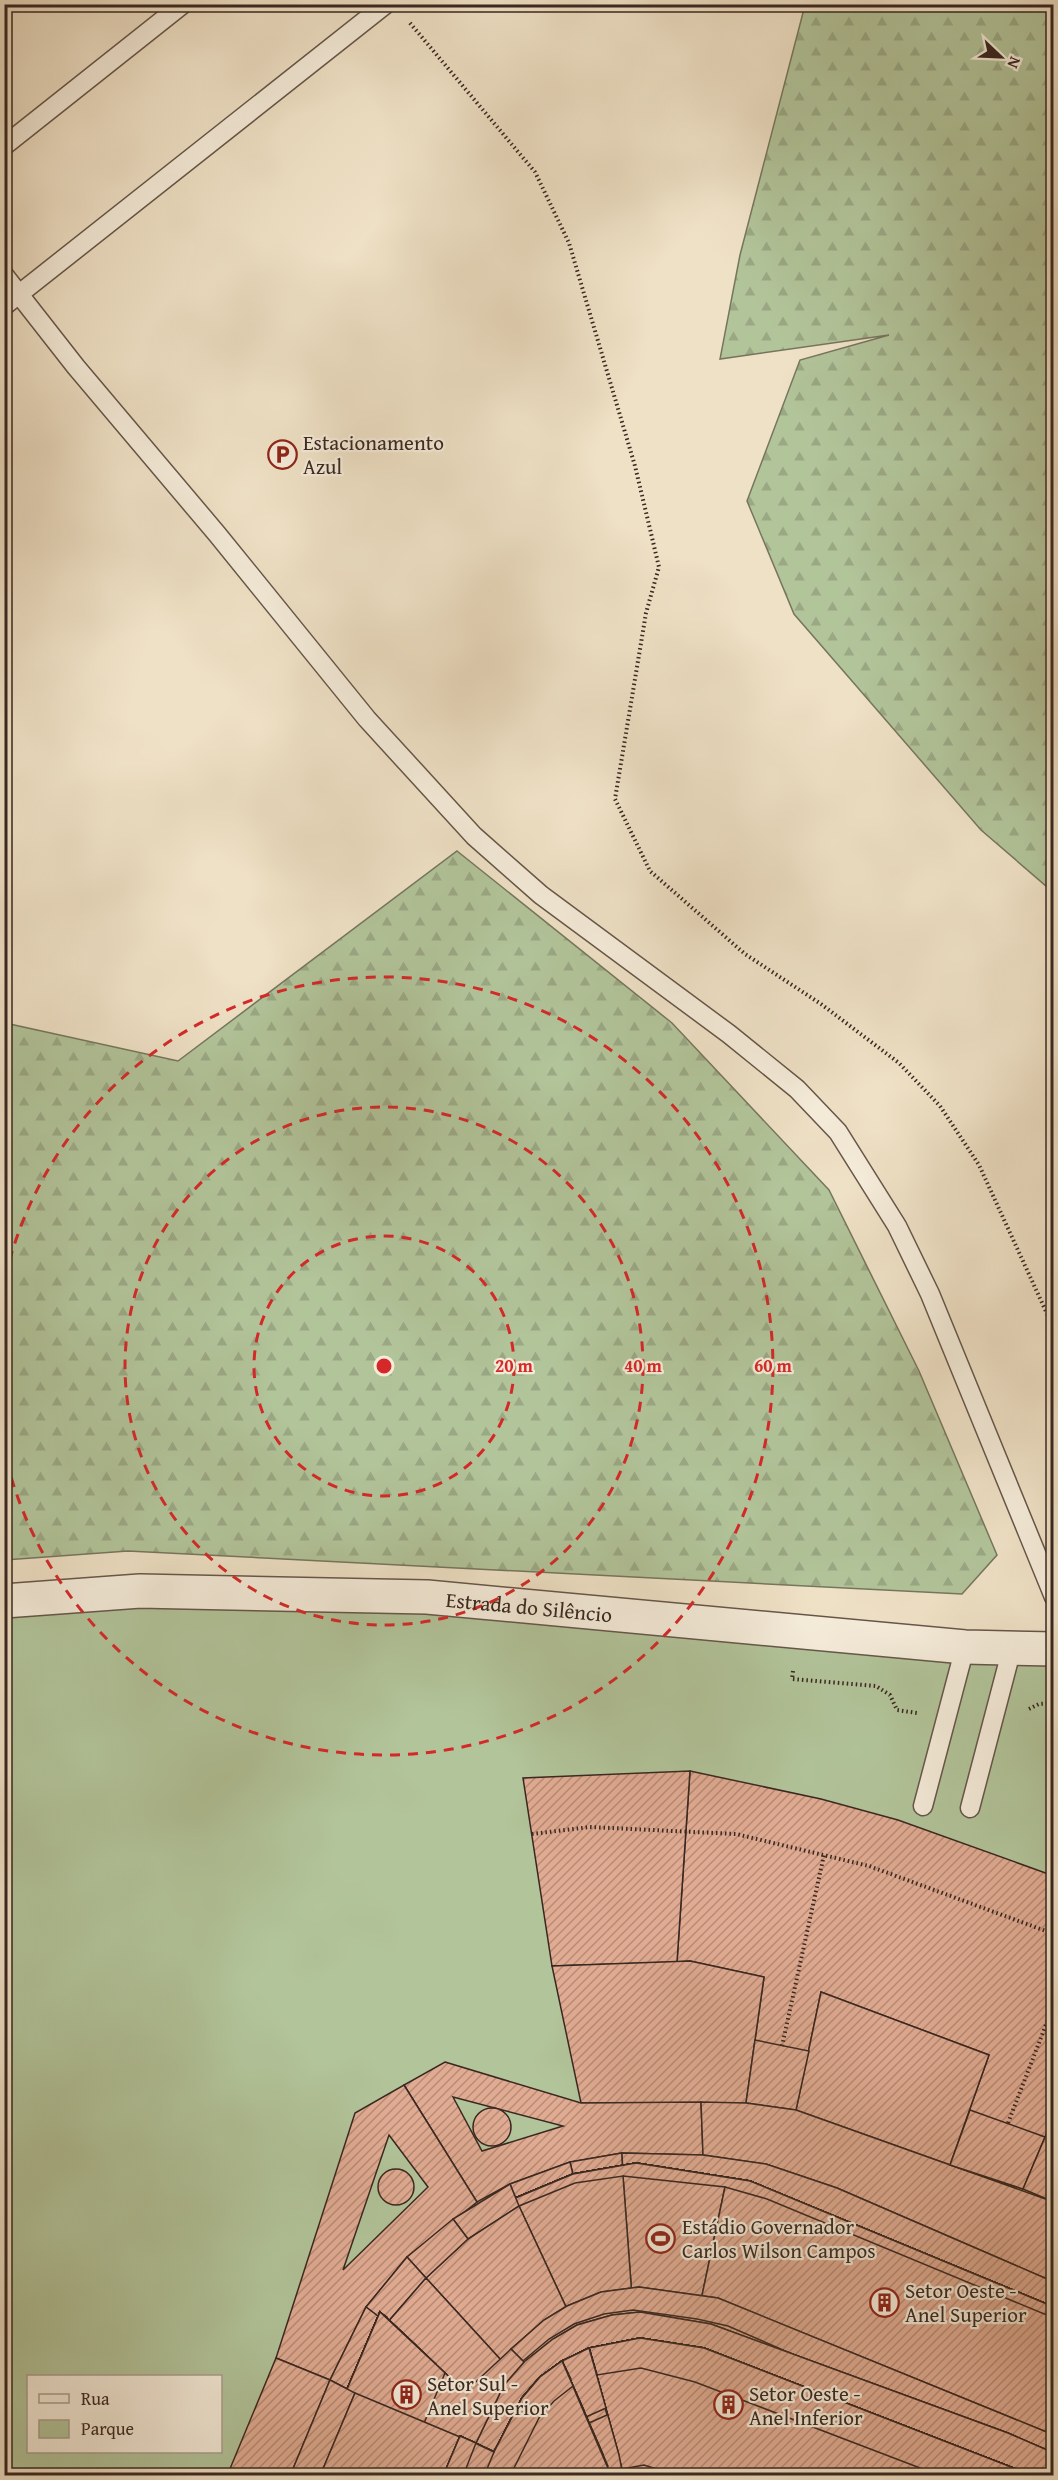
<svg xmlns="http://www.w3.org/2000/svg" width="1058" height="2480" viewBox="0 0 1058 2480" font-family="'Gentium Book Plus',serif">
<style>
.green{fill:#b2c49a;stroke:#76765e;stroke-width:1.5;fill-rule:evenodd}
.forest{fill:url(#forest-firs);stroke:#76765e;stroke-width:1.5}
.building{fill:url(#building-hatch);stroke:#392721;stroke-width:1.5;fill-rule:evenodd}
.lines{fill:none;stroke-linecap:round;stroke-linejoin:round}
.lane-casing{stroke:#66564a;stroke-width:21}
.street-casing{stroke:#66564a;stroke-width:36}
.path{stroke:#392721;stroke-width:4;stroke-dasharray:1.5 3;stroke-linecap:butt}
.lane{stroke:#f5ecda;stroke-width:18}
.street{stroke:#f5ecda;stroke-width:33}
.ring{fill:none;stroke:#d62828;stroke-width:3;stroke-dasharray:10 8}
.labels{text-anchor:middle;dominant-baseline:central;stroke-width:4.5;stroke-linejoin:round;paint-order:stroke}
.poi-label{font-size:21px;fill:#392721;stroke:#f5ecda;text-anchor:start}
.street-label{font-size:21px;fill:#392721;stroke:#f5ecda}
.centre{fill:#d62828;stroke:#f5ecda;stroke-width:3}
.ring-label{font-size:18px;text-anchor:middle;font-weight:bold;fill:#d62828;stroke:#f5ecda;stroke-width:4.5;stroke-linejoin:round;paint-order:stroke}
</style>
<defs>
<pattern id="forest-firs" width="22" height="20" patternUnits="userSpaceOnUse" patternTransform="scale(1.5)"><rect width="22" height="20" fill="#b2c49a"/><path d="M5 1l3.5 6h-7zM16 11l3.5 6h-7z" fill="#9aa884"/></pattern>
<pattern id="building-hatch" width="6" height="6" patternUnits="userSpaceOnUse" patternTransform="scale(1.5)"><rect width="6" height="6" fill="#e1ab92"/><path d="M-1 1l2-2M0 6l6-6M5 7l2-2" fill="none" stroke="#b78b77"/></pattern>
</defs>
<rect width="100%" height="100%" fill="#efe1c6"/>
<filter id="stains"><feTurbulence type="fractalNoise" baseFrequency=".00333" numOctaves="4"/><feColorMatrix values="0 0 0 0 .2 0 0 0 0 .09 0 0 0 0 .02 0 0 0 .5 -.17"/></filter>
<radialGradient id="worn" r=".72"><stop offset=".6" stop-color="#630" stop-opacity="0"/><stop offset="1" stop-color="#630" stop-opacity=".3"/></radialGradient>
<path class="green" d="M140 1591 1053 1649V2475L5 2476V1601ZM28 2376H220V2452H28Z"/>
<g class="forest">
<path d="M805 5H1053V892L981 830 794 614 747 501 800 360 889 335 720 359 740 255Z"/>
<path d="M457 851 672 1023 829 1190 919 1371 997 1555 962 1594 128 1551 5 1560V1023L178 1061Z"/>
</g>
<g class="building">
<path d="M690 1771 821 1799 898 1820 1054 1876V2116L1023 2189 950 2165 989 2055 821 1992 796 2110 746 2103 764 1977 690 1961 677 1962Z"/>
<path d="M690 1771 677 1962 552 1966 523 1778Z"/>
<path d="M690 1961 764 1977 746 2103H581L552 1966Z"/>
<path d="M821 1992 989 2055 950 2165 796 2110Z"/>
<path d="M755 2040 809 2051 796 2110 746 2103Z"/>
<path d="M445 2062 581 2103 701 2102 703 2155 622 2153 570 2162 510 2184 477 2202 404 2085ZM453 2097 563 2126 482 2151Z"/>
<path d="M404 2085 477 2202 407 2257 366 2307 330 2380 276 2358 355 2113ZM389 2135 428 2187 343 2270Z"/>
<path d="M701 2102 746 2103 796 2110 1054 2202V2282L837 2188 766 2164 703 2155Z"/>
<circle cx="492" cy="2127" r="19"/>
<path d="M970 2110 1045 2137 1023 2189 950 2165Z"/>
<path d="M1054 2116V2202L1023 2189Z"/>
<path d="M622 2153 623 2176 575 2183 570 2162Z"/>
<path d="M622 2153 703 2155 766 2164 837 2188 1054 2282V2318L767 2199 725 2187 623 2176Z"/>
<path d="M570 2162 575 2183 519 2206 510 2184Z"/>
<path d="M636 2163 750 2181 1054 2307V2405L726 2271 638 2258 594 2264 556 2280 531 2294 445 2373 380 2312 442 2248 489 2209 573 2174Z"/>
<path d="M636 2163 750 2181 1054 2307V2360L737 2229 637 2214 585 2222 512 2254 470 2289 416 2345 380 2312 442 2248 489 2209 573 2174Z"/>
<path d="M636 2163 750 2181 1054 2307V2382L731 2250 637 2236 589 2244 522 2274 483 2308 431 2360 380 2312 442 2248 489 2209 573 2174Z"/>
<path d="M636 2163 750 2181 1054 2307V2412L724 2277 638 2265 596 2271 559 2286 535 2300 498 2331 450 2378 380 2312 442 2248 489 2209 573 2174Z"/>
<path d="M636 2163 750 2181 1054 2307V2330L745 2202 636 2185 578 2195 529 2214 499 2229 454 2266 397 2327 380 2312 442 2248 489 2209 573 2174Z"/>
<path d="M636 2163 750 2181 1054 2307V2420L722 2284 638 2272 598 2278 538 2307 455 2383 380 2312 442 2248 489 2209 573 2174Z"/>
<path d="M636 2163 750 2181 1054 2307V2427L720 2291 639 2280 600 2285 565 2299 541 2313 460 2388 380 2312 442 2248 489 2209 573 2174Z"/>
<path d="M636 2163 750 2181 1054 2307V2390L729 2257 638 2243 591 2251 551 2267 525 2281 486 2313 436 2364 380 2312 442 2248 489 2209 573 2174Z"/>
<path d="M636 2163 750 2181 1054 2307V2337L743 2208 637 2192 580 2202 503 2235 458 2272 402 2332 380 2312 442 2248 489 2209 573 2174Z"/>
<path d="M636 2163 750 2181 1054 2307V2367L735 2236 637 2222 586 2230 516 2261 474 2296 421 2350 380 2312 442 2248 489 2209 573 2174Z"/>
<path d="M636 2163 750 2181 1054 2307V2345L741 2215 637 2199 581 2209 506 2242 462 2277 406 2336 380 2312 442 2248 489 2209 573 2174Z"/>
<path d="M636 2163 750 2181 1054 2307V2315L748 2188 636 2171 575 2181 493 2216 446 2254 387 2317 380 2312 442 2248 489 2209 573 2174Z"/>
<path d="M636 2163 750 2181 1054 2307V2397L727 2263 638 2251 593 2258 553 2273 528 2287 440 2369 380 2312 442 2248 489 2209 573 2174Z"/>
<path d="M636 2163 750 2181 1054 2307V2435L718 2298 639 2287 601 2292 567 2306 544 2320 465 2392 380 2312 442 2248 489 2209 573 2174Z"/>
<path d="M636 2163 750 2181 1054 2307V2375L734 2243 637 2229 587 2237 518 2268 478 2301 426 2355 380 2312 442 2248 489 2209 573 2174Z"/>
<path d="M636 2163 750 2181 1054 2307V2322L746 2195 636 2178 576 2188 496 2222 450 2260 391 2323 380 2312 442 2248 489 2209 573 2174Z"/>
<path d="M636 2163 750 2181 1054 2307V2353L739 2222 637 2207 583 2216 509 2248 466 2284 411 2341 380 2312 442 2248 489 2209 573 2174Z"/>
<circle cx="396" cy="2187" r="18"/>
<path d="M623 2176 725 2187 697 2319 633 2310Z"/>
<path d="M623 2176 633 2310 604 2314 574 2324 519 2206 575 2183Z"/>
<path d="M510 2184 519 2206 468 2239 453 2219Z"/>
<path d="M725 2187 767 2199 1054 2318V2468L728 2326 697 2319Z"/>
<path d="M519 2206 574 2324 549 2339 511 2371 426 2278 468 2239Z"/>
<path d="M453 2219 468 2239 426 2278 407 2257Z"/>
<path d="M407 2257 426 2278 387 2323 366 2307Z"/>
<path d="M426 2278 511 2371 489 2402 472 2442 355 2393 387 2323Z"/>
<path d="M639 2287 718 2298 1054 2435V2445L1011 2427 713 2317 640 2306 611 2309 574 2319 519 2357 511 2349 544 2320 567 2306 601 2292Z"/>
<path d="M639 2287 718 2298 1054 2435V2453L1008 2433 711 2324 640 2312 612 2315 577 2325 553 2339 524 2362 511 2349 544 2320 567 2306 601 2292Z"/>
<path d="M366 2307 387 2323 355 2393 330 2380Z"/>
<path d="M633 2310 697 2319 728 2326 1054 2468V2476H921L741 2397 680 2382 640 2380 604 2387 574 2398 553 2412 534 2433 510 2476H457L489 2402 511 2371 549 2339 574 2324 604 2314Z"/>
<path d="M380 2312 387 2317 319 2476H310Z"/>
<path d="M380 2312 411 2341 353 2476H310Z"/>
<path d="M380 2312 436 2364 388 2476H310Z"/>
<path d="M380 2312 460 2388 423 2476H310Z"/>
<path d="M380 2312 402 2332 340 2476H310Z"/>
<path d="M380 2312 426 2355 374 2476H310Z"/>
<path d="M380 2312 450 2378 409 2476H310Z"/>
<path d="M380 2312 391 2323 326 2476H310Z"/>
<path d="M380 2312 416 2345 360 2476H310Z"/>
<path d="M380 2312 440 2369 395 2476H310Z"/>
<path d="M380 2312 465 2392 430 2476H310Z"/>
<path d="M380 2312 406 2336 346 2476H310Z"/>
<path d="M380 2312 431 2360 381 2476H310Z"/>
<path d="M380 2312 455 2383 416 2476H310Z"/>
<path d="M380 2312 470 2397 437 2476H310Z"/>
<path d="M380 2312 397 2327 333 2476H310Z"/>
<path d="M380 2312 421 2350 367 2476H310Z"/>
<path d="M380 2312 445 2373 402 2476H310Z"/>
<path d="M380 2312 475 2401 443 2476H310Z"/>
<path d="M640 2312 711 2324 1008 2433 1054 2453V2474L706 2341 640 2329 589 2340 559 2354 535 2372 518 2393 488 2449 476 2443 504 2385 524 2362 553 2339 577 2325 612 2315Z"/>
<path d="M640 2312 711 2324 1008 2433 1054 2453V2476H1034L704 2348 640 2338 589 2348 562 2361 540 2377 522 2398 494 2452 476 2443 504 2385 524 2362 553 2339 577 2325 612 2315Z"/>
<path d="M640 2338 704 2348 1034 2476H923L693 2388 642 2375 598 2382 589 2348Z"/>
<path d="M640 2338 704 2348 1034 2476H658L644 2472 623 2475 589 2348Z"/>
<path d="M640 2338 704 2348 1034 2476H903L691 2394 642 2382 600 2388 589 2348Z"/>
<path d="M640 2338 704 2348 1034 2476H885L689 2401 642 2389 602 2395 589 2348Z"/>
<path d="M640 2338 704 2348 1034 2476H866L688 2407 642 2396 604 2401 589 2348Z"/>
<path d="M640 2338 704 2348 1034 2476H848L686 2414 642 2403 606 2408 589 2348Z"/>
<path d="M640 2338 704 2348 1034 2476H829L684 2420 642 2410 607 2415 589 2348Z"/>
<path d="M640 2338 704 2348 1034 2476H810L682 2427 643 2417 609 2421 589 2348Z"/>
<path d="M640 2338 704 2348 1034 2476H791L681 2433 643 2423 611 2428 589 2348Z"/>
<path d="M640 2338 704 2348 1034 2476H773L679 2439 643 2430 613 2435 589 2348Z"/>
<path d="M640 2338 704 2348 1034 2476H753L677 2446 643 2437 615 2442 589 2348Z"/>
<path d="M640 2338 704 2348 1034 2476H735L675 2452 643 2444 617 2449 589 2348Z"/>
<path d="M640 2338 704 2348 1034 2476H717L673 2459 643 2451 619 2455 589 2348Z"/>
<path d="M640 2338 704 2348 1034 2476H697L644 2458 620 2462 589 2348Z"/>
<path d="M640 2338 704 2348 1034 2476H998L700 2362 641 2348 591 2355 589 2348Z"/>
<path d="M640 2338 704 2348 1034 2476H979L698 2368 641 2354 593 2362 589 2348Z"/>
<path d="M640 2338 704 2348 1034 2476H679L644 2465 622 2469 589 2348Z"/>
<path d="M640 2338 704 2348 1034 2476H961L697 2375 641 2361 595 2368 589 2348Z"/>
<path d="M640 2338 704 2348 1034 2476H941L695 2382 641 2368 597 2375 589 2348Z"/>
<path d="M589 2348 617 2449 603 2454 562 2361Z"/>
<path d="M589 2348 615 2442 600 2448 562 2361Z"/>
<path d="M589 2348 619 2455 605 2460 562 2361Z"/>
<path d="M589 2348 613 2435 597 2442 562 2361Z"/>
<path d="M589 2348 595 2368 571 2379 562 2361Z"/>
<path d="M589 2348 620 2462 608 2466 562 2361Z"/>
<path d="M589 2348 611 2428 594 2435 562 2361Z"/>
<path d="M589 2348 600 2388 578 2398 562 2361Z"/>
<path d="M589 2348 604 2401 584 2410 562 2361Z"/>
<path d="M589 2348 622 2469 610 2473 562 2361Z"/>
<path d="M589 2348 609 2421 591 2429 562 2361Z"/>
<path d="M589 2348 597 2375 573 2386 562 2361Z"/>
<path d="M589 2348 619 2455 623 2475 621 2476H611L562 2361Z"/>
<path d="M589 2348 607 2415 589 2423 562 2361Z"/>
<path d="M589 2348 591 2355 565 2367 562 2361Z"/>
<path d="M589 2348 602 2395 581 2404 562 2361Z"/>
<path d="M589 2348 598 2382 575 2391 562 2361Z"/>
<path d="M589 2348 593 2362 568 2373 562 2361Z"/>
<path d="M589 2348 606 2408 586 2417 562 2361Z"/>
<path d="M511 2349 524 2362 504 2385 476 2443 460 2436 443 2476H402L445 2373 465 2392Z"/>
<path d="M276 2358 330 2380 290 2476H227Z"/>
<path d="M562 2361 575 2391 543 2423 516 2476H443L460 2436 494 2452 522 2398 540 2377Z"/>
<path d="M562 2361 611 2476H443L460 2436 494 2452 522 2398 540 2377Z"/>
<path d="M562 2361 578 2398 548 2428 523 2476H443L460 2436 494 2452 522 2398 540 2377Z"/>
<path d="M562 2361 581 2404 552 2433 530 2476H443L460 2436 494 2452 522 2398 540 2377Z"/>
<path d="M562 2361 584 2410 556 2437 536 2476H443L460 2436 494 2452 522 2398 540 2377Z"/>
<path d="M562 2361 586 2417 560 2442 543 2476H443L460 2436 494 2452 522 2398 540 2377Z"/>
<path d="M562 2361 589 2423 564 2447 550 2476H443L460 2436 494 2452 522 2398 540 2377Z"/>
<path d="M562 2361 591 2429 568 2452 557 2476H443L460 2436 494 2452 522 2398 540 2377Z"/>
<path d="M562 2361 594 2435 573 2457 563 2476H443L460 2436 494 2452 522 2398 540 2377Z"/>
<path d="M562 2361 597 2442 577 2462 570 2476H443L460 2436 494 2452 522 2398 540 2377Z"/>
<path d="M562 2361 600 2448 581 2467 577 2476H443L460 2436 494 2452 522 2398 540 2377Z"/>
<path d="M562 2361 603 2454 583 2476H443L460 2436 494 2452 522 2398 540 2377Z"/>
<path d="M562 2361 605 2460 590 2476H443L460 2436 494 2452 522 2398 540 2377Z"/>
<path d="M562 2361 608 2466 599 2476H443L460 2436 494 2452 522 2398 540 2377Z"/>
<path d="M562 2361 565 2367 543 2383 526 2403 490 2476H443L460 2436 494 2452 522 2398 540 2377Z"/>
<path d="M562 2361 568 2373 546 2388 530 2408 497 2476H443L460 2436 494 2452 522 2398 540 2377Z"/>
<path d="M562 2361 610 2473 608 2476H443L460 2436 494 2452 522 2398 540 2377Z"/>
<path d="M562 2361 571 2379 550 2395 534 2413 503 2476H443L460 2436 494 2452 522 2398 540 2377Z"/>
<path d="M562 2361 573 2386 554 2401 539 2418 510 2476H443L460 2436 494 2452 522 2398 540 2377Z"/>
<path d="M330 2380 355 2393 320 2476H290Z"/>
<path d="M355 2393 472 2442 457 2476H320Z"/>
<path d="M460 2436 482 2446 470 2476H443Z"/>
<path d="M460 2436 488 2449 477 2476H443Z"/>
<path d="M460 2436 494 2452 484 2476H443Z"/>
<path d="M460 2436 476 2443 463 2476H443Z"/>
</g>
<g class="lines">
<defs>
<g id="lane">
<path d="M4 146 183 4"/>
<path d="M4 275 76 367 217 534 367 719 474 836 541 895 729 1034 797 1089 838 1132 897 1226 930 1294 1054 1597"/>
<path d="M4 306 386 4"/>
<path d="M923 1806 965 1647"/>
<path d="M970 1808 1012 1648"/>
</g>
<g id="street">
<path id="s1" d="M4 1601 140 1591 427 1597 965 1647 1054 1649"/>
</g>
</defs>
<use href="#lane" class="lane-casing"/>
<use href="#street" class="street-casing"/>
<g class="path">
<path d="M410 23 535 172 569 243 635 466 659 567 646 613 615 799 650 871 745 954 821 1004 899 1063 940 1106 979 1165 1054 1329"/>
<path d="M793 1671 792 1679 876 1686 890 1695 897 1710 917 1713"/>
<path d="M1029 1709 1039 1704 1054 1703"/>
<path d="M532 1834 590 1827 736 1834 869 1866 1054 1934"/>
<path d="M782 2046 824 1855"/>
<path d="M1008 2123 1054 2004"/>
</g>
<use href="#lane" class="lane"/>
<use href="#street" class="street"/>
</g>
<g class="ring">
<circle cx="384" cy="1366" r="130"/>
<circle cx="384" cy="1366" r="259"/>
<path d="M5 1278A389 389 0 1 1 5 1454"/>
</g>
<defs>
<symbol id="parking-ring" viewBox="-11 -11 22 22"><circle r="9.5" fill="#f5ecda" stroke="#8f2418" stroke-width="1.5"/><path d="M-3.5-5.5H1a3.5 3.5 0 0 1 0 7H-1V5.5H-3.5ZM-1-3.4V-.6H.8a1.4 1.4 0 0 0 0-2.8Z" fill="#8f2418"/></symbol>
<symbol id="stadium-ring" viewBox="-11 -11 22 22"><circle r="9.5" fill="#f5ecda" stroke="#8f2418" stroke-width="1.5"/><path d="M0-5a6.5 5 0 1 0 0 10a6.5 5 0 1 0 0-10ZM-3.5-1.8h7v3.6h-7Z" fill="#8f2418"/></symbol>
<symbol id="building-ring" viewBox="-11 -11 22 22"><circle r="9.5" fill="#f5ecda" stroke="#8f2418" stroke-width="1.5"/><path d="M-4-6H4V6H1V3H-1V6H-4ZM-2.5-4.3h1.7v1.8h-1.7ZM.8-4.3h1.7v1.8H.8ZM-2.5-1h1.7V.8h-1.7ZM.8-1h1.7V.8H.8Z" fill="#8f2418"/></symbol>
</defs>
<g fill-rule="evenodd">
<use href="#parking-ring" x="266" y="438" width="33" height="33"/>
<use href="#stadium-ring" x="644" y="2222" width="33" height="33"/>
<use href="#building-ring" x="868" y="2286" width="33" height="33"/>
<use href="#building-ring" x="390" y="2378" width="33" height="33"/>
<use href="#building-ring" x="712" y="2388" width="33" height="33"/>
</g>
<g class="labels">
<g class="poi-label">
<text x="303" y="442">Estacionamento<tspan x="303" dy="24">Azul</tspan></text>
<text x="682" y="2226">Estádio Governador<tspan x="682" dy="24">Carlos Wilson Campos</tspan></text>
<text x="905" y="2290">Setor Oeste -<tspan x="905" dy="24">Anel Superior</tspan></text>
<text x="427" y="2383">Setor Sul -<tspan x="427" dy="24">Anel Superior</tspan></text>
<text x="749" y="2393">Setor Oeste -<tspan x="749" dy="24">Anel Inferior</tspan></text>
</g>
<g class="street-label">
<text stroke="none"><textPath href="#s1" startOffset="526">Estrada do Silêncio</textPath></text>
</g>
</g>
<circle cx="384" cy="1366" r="9" class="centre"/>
<g class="ring-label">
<text x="514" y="1372">20 m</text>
<text x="643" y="1372">40 m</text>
<text x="773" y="1372">60 m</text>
</g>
<rect width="1058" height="2480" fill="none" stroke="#efe1c6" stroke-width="24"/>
<rect x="6" y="6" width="1046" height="2468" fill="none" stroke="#392721" stroke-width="3"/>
<rect x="12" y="12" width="1034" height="2456" fill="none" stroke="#392721" stroke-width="1.5"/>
<rect x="27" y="2375" width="195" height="78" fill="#f5ecda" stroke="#aa9d90" stroke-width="1.5"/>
<rect x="39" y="2394" width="30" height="9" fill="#f5ecda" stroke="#aa9d90" stroke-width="1.5"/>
<text x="81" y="2405" font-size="18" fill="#392721">Rua</text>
<rect x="39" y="2420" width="30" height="18" fill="#b2c49a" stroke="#aa9d90" stroke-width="1.5"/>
<text x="81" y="2435" font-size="18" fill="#392721">Parque</text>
<g transform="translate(1001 57) rotate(113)" stroke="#f5ecda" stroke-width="4.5" paint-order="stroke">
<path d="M0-4.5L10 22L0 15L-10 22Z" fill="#392721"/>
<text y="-9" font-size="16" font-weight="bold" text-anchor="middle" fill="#392721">N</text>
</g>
<rect width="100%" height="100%" filter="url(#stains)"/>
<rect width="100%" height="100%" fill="url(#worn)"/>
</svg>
